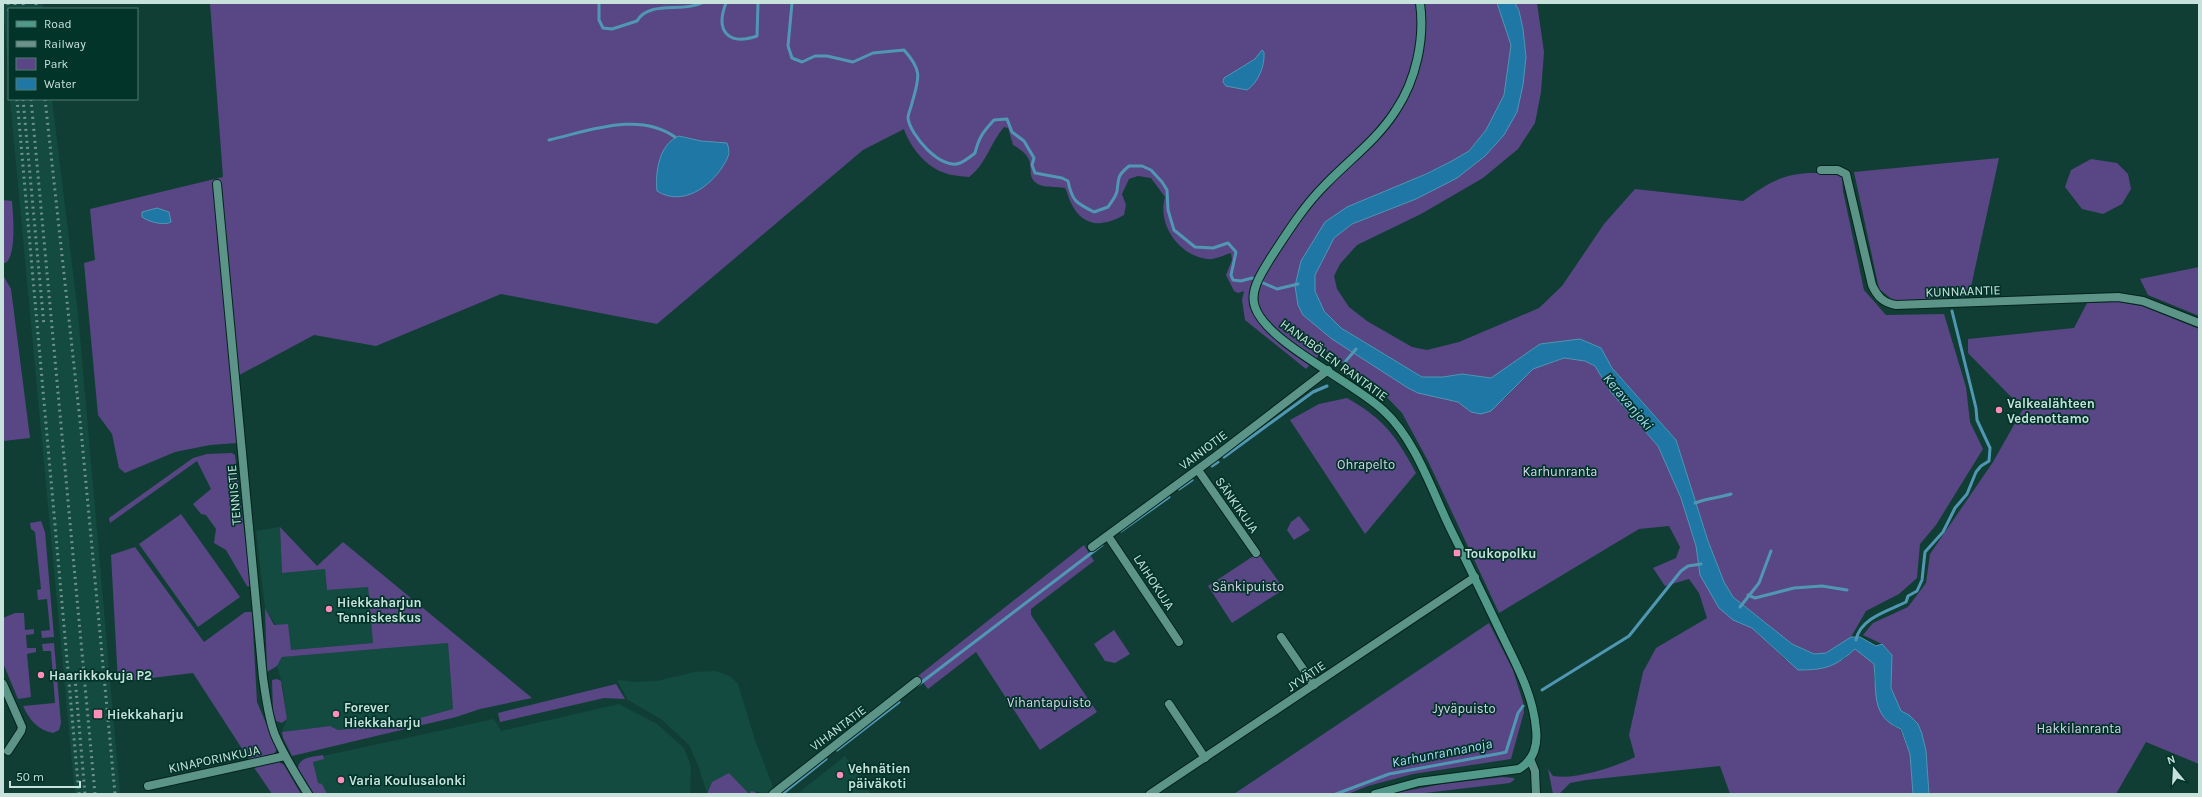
<svg xmlns="http://www.w3.org/2000/svg" width="2202" height="797" viewBox="0 0 2202 797" font-family="Karla,sans-serif">
<style>
.built{fill:#144b40}
.green{fill:#594684}
.water{fill:#1e77a4;stroke:#5097b4}
.lines{fill:none;stroke-linecap:round;stroke-linejoin:round}
.stream{stroke:#5097b4;stroke-width:3}
.street-casing{stroke:#04231c;stroke-width:10}
.secondary-casing{stroke:#04231c;stroke-width:10}
.street{stroke:#5c9587;stroke-width:8}
.secondary{stroke:#519988;stroke-width:8}
.rail{stroke:#6e9289;stroke-width:3;stroke-dasharray:2 4;stroke-linecap:butt}
.poi-dot{fill:#ff8eba;stroke:#03342a;stroke-width:1.5}
.labels{text-anchor:middle;dominant-baseline:central;stroke-width:3.5;stroke-linejoin:round;paint-order:stroke}
.street-label{font-size:13px;fill:#c6e2da;stroke:#03342a}
.poi-label{font-size:13px;font-weight:bold;fill:#c6e2da;stroke:#03342a;text-anchor:start}
.park-label{font-size:13px;fill:#dad5ec;stroke:#03342a}
.water-label{font-size:14px;font-style:italic;fill:#acdbf9;stroke:#03342a}
</style>
<rect width="100%" height="100%" fill="#113e34"/>
<g class="built">
<path d="M3 3H43V9H9V82Z"/>
<path d="M10 99H52L78 314 120 794H75Z"/>
<path d="M280 527 282 573 325 569 327 590 368 586 373 643 291 650 265 608 256 531Z"/>
<path d="M448 643 453 709 398 724 338 730 330 726 282 732 287 719 283 687 277 666 282 657Z"/>
<path d="M716 671 730 676 738 684 755 740 772 784 773 789 767 793 751 791 750 794 712 782 707 793 698 765 689 745 661 719 628 700 617 680 636 682 657 681 694 672Z"/>
<path d="M619 704 657 724 684 748 691 766 690 794H322L316 779 313 761 324 759 323 756 494 719 501 731Z"/>
<path d="M845 756 871 794H797Z"/>
</g>
<g class="green">
<path d="M210 3H1497L1511 45 1504 95 1486 130 1469 151 1450 162 1325 222 1303 315 1332 338 1408 388 1418 393 1458 402 1471 412 1504 399 1533 369 1564 358 1585 361 1595 366 1611 392 1658 446 1681 498 1696 546 1700 575 1733 620 1752 628 1786 660H1843L1855 649 1874 664V680L1893 726 1900 729 1910 754 1913 794H1730L1720 766 1586 780 1570 783 1559 794H1553L1548 769 1553 776C1575 780 1615 767 1635 757L1629 735 1643 672 1656 648 1707 618 1699 593 1689 579 1665 586 1653 568 1676 558 1680 547 1669 526 1639 529 1499 613 1428 461 1402 413 1381 391 1324 350 1306 369 1245 320 1242 300 1244 291 1238 293 1234 291 1226 275 1232 260 1231 253C1224 255 1215 260 1207 259 1179 255 1157 225 1165 197L1151 178 1138 176 1129 179 1122 194 1126 205 1124 215C1103 227 1083 228 1071 203 1068 198 1068 193 1065 188 1057 186 1042 189 1035 182 1024 172 1041 160 1013 145L1008 128 1004 127C991 142 985 166 969 177 962 176 952 176 945 173 926 167 910 147 904 129L863 150 657 324 501 294 376 346 314 335 232 379 237 443 210 445 175 452 125 473 119 468 112 434 98 415 84 263 95 260 90 209 223 177Z"/>
<path d="M1515 3H1537L1544 52 1541 92 1535 123 1518 149 1483 178 1421 214 1357 245 1340 264 1334 276 1337 289 1349 307 1367 321 1412 347 1427 350 1459 342 1539 308 1562 286 1604 224 1635 189 1743 201C1769 182 1785 172 1818 173 1827 173 1834 172 1842 177L1843 191 1864 290 1886 315 1944 314 1966 387 1970 422 1983 449 1936 525 1920 544 1917 578 1899 594 1866 611 1851 637 1826 653 1814 654 1792 644 1733 597 1724 582 1708 541 1676 440 1612 368 1601 348 1580 339 1540 344 1491 378 1462 374 1443 377H1422L1341 328 1324 311 1315 291V275L1334 237 1352 224 1416 199 1485 156 1526 57 1523 29 1519 11Z"/>
<path d="M1999 158 1969 296 1894 301 1879 289 1854 172Z"/>
<path d="M2091 159 2117 163 2128 174 2131 189 2122 204 2103 214 2082 209 2065 187 2071 170Z"/>
<path d="M3 200 12 201C13 214 17 257 5 263H3Z"/>
<path d="M2199 267V316L2148 295 2140 279Z"/>
<path d="M3 275 11 289 30 438 3 441Z"/>
<path d="M2118 302 2142 306 2199 329V764L2146 742 2116 794H1929L1926 751 1922 734 1918 724 1909 715 1901 711 1891 688 1892 655 1882 644 1863 635 1873 623 1908 607 1926 583 1930 554 1993 462 2023 409 1968 353V339L2074 328 2087 303Z"/>
<path d="M1347 398C1384 419 1396 436 1416 473L1365 534 1290 420 1319 404Z"/>
<path d="M232 453 235 455 251 587 247 586 226 550 214 543 216 529 206 515 201 514 193 504 211 489 197 461 110 523 109 518 193 458 207 454Z"/>
<path d="M181 514 240 597 198 627 139 544Z"/>
<path d="M1299 516 1310 530 1294 540 1287 530 1291 522Z"/>
<path d="M41 521 45 532 54 637 42 638 41 631 50 630 47 599 38 600 37 590 41 589 35 532 31 529 30 523Z"/>
<path d="M280 527 317 566 343 542 532 698 480 709 456 717 292 756 283 738 282 732 330 726 338 730 398 724 453 709 448 643 282 657 277 666 267 672 265 608 274 625 288 624 291 650 373 643 368 587 327 590 325 569 282 573Z"/>
<path d="M1084 545 1094 561 1031 609V615L1097 712 1040 750 976 652 928 689 918 676Z"/>
<path d="M135 547 204 642 245 612H252L257 702 277 749 274 754 250 761 193 673 118 682 111 555Z"/>
<path d="M1258 553 1284 589 1232 623 1208 586Z"/>
<path d="M15 613H24L25 630 34 629V634L26 635 27 648H36V652L27 654 31 697 18 699 3 663V618Z"/>
<path d="M1489 623 1513 670 1523 702 1524 712 1511 759 1413 774 1368 786 1348 794H1234Z"/>
<path d="M1114 630 1130 654 1115 663 1105 661 1094 644Z"/>
<path d="M54 643 61 723 59 730 53 733C37 730 29 719 23 706L55 703 51 651H43L42 644Z"/>
<path d="M277 679 281 681 287 719 282 723 276 721 273 712 272 680Z"/>
<path d="M616 684 625 699 604 698 500 722 498 713Z"/>
<path d="M323 755 324 759 313 762 318 783 322 784 327 794H314L298 768C299 756 315 757 323 755Z"/>
<path d="M279 762 284 765 301 794H272L253 766Z"/>
<path d="M729 773 749 794 751 791 756 792 754 794H707L712 782Z"/>
<path d="M1503 777 1514 778V780L1510 783 1416 794H1390L1442 784Z"/>
</g>
<g class="water">
<path d="M1497 3H1515L1519 11 1523 29 1526 57 1523 85 1517 112 1504 135 1485 156 1457 178 1416 199 1352 224 1334 238 1315 275V291L1324 311 1341 328 1422 377H1443L1462 374 1491 378 1540 344 1580 339 1601 348 1612 368 1676 440 1708 541 1724 582 1733 597 1792 644 1814 654 1826 653 1851 637H1860L1876 646 1882 644 1892 655 1891 688 1901 711 1909 715 1918 724 1922 734 1926 751 1929 794H1913L1910 754 1901 729C1870 717 1877 690 1874 664L1855 649C1835 667 1825 670 1798 670L1752 628 1733 620 1719 608 1700 575 1696 546 1681 498 1658 446 1611 392 1595 366 1585 361 1564 358 1533 369 1491 411 1481 414 1471 412 1458 402 1418 393 1408 388 1332 339 1303 315 1298 305 1295 286 1301 261 1325 222 1347 207 1426 174 1450 162 1469 151 1486 130 1504 95 1511 45Z"/>
<path d="M1262 50 1264 52C1265 65 1259 82 1247 90L1226 86 1223 82 1224 78 1255 59Z"/>
<path d="M679 136 701 141 727 143C731 153 728 158 723 166 710 187 682 207 657 191 655 172 659 144 679 136Z"/>
<path d="M157 208 169 212 171 222C164 226 149 222 142 217V212Z"/>
</g>
<g class="lines">
<g class="stream">
<path d="M599 3V20L603 28 612 29 637 21C649 0 682 13 702 3"/>
<path d="M726 3C715 31 728 46 757 36L758 3"/>
<path d="M792 3 788 46 792 58 802 62 815 56H827L853 62 873 53 904 50C923 71 919 78 912 103 911 108 908 114 908 118 910 135 941 171 960 163 965 161 971 156 975 153 979 137 983 132 994 120L1007 119 1012 132 1024 141 1034 158 1032 165 1035 173 1062 178 1068 181C1072 201 1076 203 1094 212L1108 207C1111 202 1116 197 1117 191 1119 177 1117 176 1129 166H1142L1151 170 1162 182 1167 190 1168 210 1174 230 1195 247 1213 248 1228 243 1236 252 1231 275 1233 280 1241 281 1252 278 1277 289 1298 284"/>
<path d="M549 140C589 131 639 111 675 137"/>
<path d="M1345 362 1356 349"/>
<path d="M1224 457 1313 392 1327 386"/>
<path d="M1212 466 1218 462"/>
<path d="M1179 489 1192 480"/>
<path d="M1695 503C1707 498 1718 498 1731 494"/>
<path d="M1121 531 1169 497"/>
<path d="M1748 595 1755 598 1794 588 1822 586 1847 590"/>
<path d="M1740 607 1759 583 1771 551"/>
<path d="M1856 640C1860 618 1888 611 1906 602L1908 596 1917 591 1922 580 1925 552 1943 532 1955 508 1967 494 1976 472 1981 466 1989 461 1990 448 1977 420 1976 408 1952 311"/>
<path d="M918 685 1102 545"/>
<path d="M1542 690 1629 636 1681 571 1688 566 1701 564"/>
<path d="M837 750 899 702"/>
<path d="M782 794 826 759"/>
<path d="M1336 794 1389 774 1502 753 1506 752 1518 713 1523 706"/>
</g>
<defs>
<g id="street">
<path d="M1821 170H1838L1846 174 1872 285C1877 296 1883 303 1896 305L2118 297 2143 301 2199 323"/>
<path d="M217 184 263 678C266 697 268 717 275 735 284 756 296 775 308 794"/>
<path d="M1198 470 1256 553"/>
<path d="M1108 536 1179 642"/>
<path d="M1092 547 1216 456 1328 370"/>
<path d="M1281 637 1314 685"/>
<path d="M3 684 22 727 21 731 8 751"/>
<path d="M1169 704 1205 758"/>
<path d="M1530 759 1535 771 1536 794"/>
<path d="M148 786 285 756"/>
<path d="M773 794 917 681"/>
<path d="M1150 794 1475 577"/>
</g>
<path id="secondary" d="M1375 794 1419 782 1519 769C1534 760 1538 746 1536 729 1533 694 1516 664 1501 633 1485 600 1469 566 1452 532 1433 494 1416 440 1384 411 1354 382 1267 343 1255 307 1249 291 1262 272 1270 259 1287 233 1303 207 1325 185 1349 160 1378 139 1396 110 1416 80 1425 39 1420 3"/>
</defs>
<use href="#street" class="street-casing"/>
<use href="#secondary" class="secondary-casing"/>
<use href="#street" class="street"/>
<use href="#secondary" class="secondary"/>
<g class="rail">
<path d="M8 3 9 12"/>
<path d="M15 3V9"/>
<path d="M23 3 24 9"/>
<path d="M36 3 37 9"/>
<path d="M17 99 79 794"/>
<path d="M23 99 44 326"/>
<path d="M31 99 95 794"/>
<path d="M45 99 81 430 115 794"/>
<path d="M75 678 85 794"/>
</g>
</g>
<g class="poi-dot">
<circle cx="1999" cy="410" r="4"/>
<rect x="1453" y="549" width="8" height="8" rx="2"/>
<circle cx="329" cy="609" r="4"/>
<circle cx="41" cy="675" r="4"/>
<rect x="93" y="709" width="10" height="10" rx="2"/>
<circle cx="336" cy="714" r="4"/>
<circle cx="840" cy="775" r="4"/>
<circle cx="341" cy="780" r="4"/>
</g>
<g class="labels">
<g class="street-label">
<text transform="translate(1963 291) rotate(-2)">KUNNAANTIE</text>
<text transform="translate(1334 360) rotate(36)">HANABÖLEN RANTATIE</text>
<text transform="translate(1203 450) rotate(-37)">VAINIOTIE</text>
<text transform="translate(234 495) rotate(-95)">TENNISTIE</text>
<text transform="translate(1237 505) rotate(55)">SÄNKIKUJA</text>
<text transform="translate(1154 582) rotate(57)">LAIHOKUJA</text>
<text transform="translate(1306 676) rotate(-34)">JYVÄTIE</text>
<text transform="translate(838 728) rotate(-37)">VIHANTATIE</text>
<text transform="translate(214 759) rotate(-12)">KINAPORINKUJA</text>
</g>
<g class="poi-label">
<text x="2007" y="403">Valkealähteen<tspan x="2007" dy="15">Vedenottamo</tspan></text>
<text x="1465" y="553">Toukopolku</text>
<text x="337" y="602">Hiekkaharjun<tspan x="337" dy="15">Tenniskeskus</tspan></text>
<text x="49" y="675">Haarikkokuja P2</text>
<text x="344" y="707">Forever<tspan x="344" dy="15">Hiekkaharju</tspan></text>
<text x="107" y="714">Hiekkaharju</text>
<text x="848" y="768">Vehnätien<tspan x="848" dy="15">päiväkoti</tspan></text>
<text x="349" y="780">Varia Koulusalonki</text>
</g>
<g class="park-label">
<text x="1366" y="464">Ohrapelto</text>
<text x="1560" y="471">Karhunranta</text>
<text x="1248" y="586">Sänkipuisto</text>
<text x="1049" y="702">Vihantapuisto</text>
<text x="1464" y="708">Jyväpuisto</text>
<text x="2079" y="728">Hakkilanranta</text>
</g>
<g class="water-label">
<text transform="translate(1628 402) rotate(50)">Keravanjoki</text>
<text transform="translate(1442 753) rotate(-11)">Karhunrannanoja</text>
</g>
</g>
<rect width="2202" height="797" fill="none" stroke="#c6e2da" stroke-width="8"/>
<rect x="8" y="8" width="130" height="92" fill="#03342a" stroke="#517a70"/>
<rect x="16" y="21" width="20" height="6" fill="#519988" stroke="#517a70"/>
<text x="44" y="28" font-size="12" fill="#c6e2da">Road</text>
<rect x="16" y="41" width="20" height="6" fill="#6e9289" stroke="#517a70"/>
<text x="44" y="48" font-size="12" fill="#c6e2da">Railway</text>
<rect x="16" y="58" width="20" height="12" fill="#594684" stroke="#517a70"/>
<text x="44" y="68" font-size="12" fill="#c6e2da">Park</text>
<rect x="16" y="78" width="20" height="12" fill="#1e77a4" stroke="#517a70"/>
<text x="44" y="88" font-size="12" fill="#c6e2da">Water</text>
<g transform="translate(2174 769) rotate(342)" stroke="#03342a" stroke-width="3" paint-order="stroke">
<path d="M0-3L7 15L0 10L-7 15Z" fill="#c6e2da"/>
<text y="-6" font-size="11" font-weight="bold" text-anchor="middle" fill="#c6e2da">N</text>
</g>
<path d="M10 781v6h70v-6" fill="none" stroke="#c6e2da" stroke-width="2"/>
<text x="16" y="781" font-size="12" fill="#c6e2da" stroke="#03342a" stroke-width="3" paint-order="stroke">50 m</text>
</svg>
